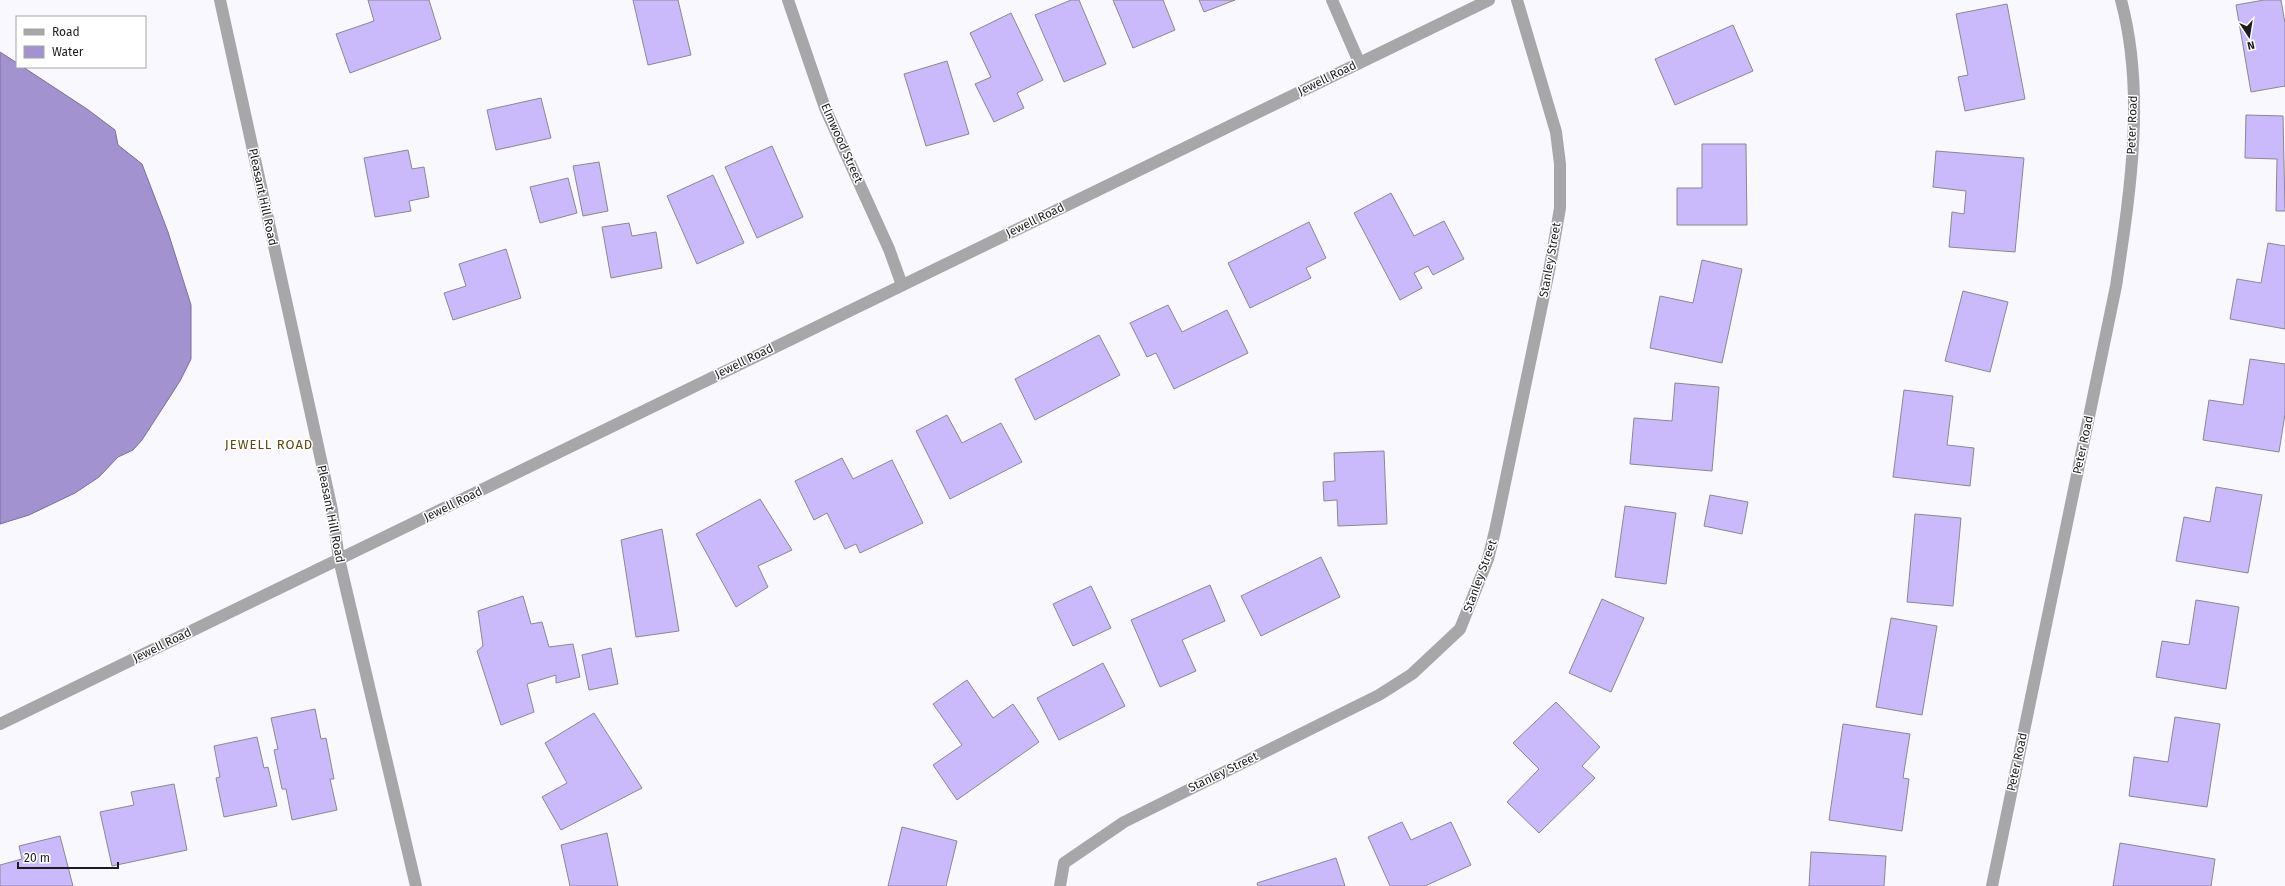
<svg xmlns="http://www.w3.org/2000/svg" width="2285" height="886" viewBox="0 0 2285 886" font-family="'Fira Sans',sans-serif">
<style>
.water{fill:#a292d0;stroke:#7a6e9b}
.building{fill:#cbbafb;stroke:#8a8890}
.lines{fill:none;stroke-linecap:round;stroke-linejoin:round}
.minor{stroke:#a7a7aa;stroke-width:12}
.labels{text-anchor:middle;dominant-baseline:central;stroke-width:3;stroke-linejoin:round;paint-order:stroke}
.street-label{font-size:12px;fill:#1c1b1e;stroke:#fff}
.neighbourhood-label{font-size:13px;letter-spacing:1px;fill:#60490b;stroke:#fff}
</style>
<rect width="100%" height="100%" fill="#faf8ff"/>
<path class="water" d="M0 52 17 63V67H23L87 109 115 130 118 145 142 164 168 232 191 305V359L180 381 142 440 133 450 118 457 99 477 75 493 29 515 0 524Z"/>
<g class="building">
<path d="M368 0H429L441 39 350 73 336 34 374 21Z"/>
<path d="M633 0H678L691 55 648 65Z"/>
<path d="M1071 0H1079L1106 64 1064 82 1035 15Z"/>
<path d="M1113 0H1163L1175 30 1133 48Z"/>
<path d="M1199 0H1235L1204 12Z"/>
<path d="M2264 0H2281L2285 23V86L2251 92 2236 5Z"/>
<path d="M2007 4 2025 99 1965 111 1958 77 1968 75 1956 14Z"/>
<path d="M1011 13 1043 80 1017 93 1024 108 994 122 975 84 991 77 970 33Z"/>
<path d="M1733 25 1753 71 1675 105 1655 59Z"/>
<path d="M947 61 969 134 926 146 904 74Z"/>
<path d="M541 98 551 138 496 150 487 110Z"/>
<path d="M2246 115 2283 116 2285 211H2276L2277 159 2245 158Z"/>
<path d="M1702 144H1746L1747 225H1677V188H1702Z"/>
<path d="M772 146 803 217 757 238 725 167Z"/>
<path d="M408 150 412 169 424 167 429 197 409 201 411 211 375 217 364 158Z"/>
<path d="M1936 151 2024 158 2015 252 1949 247 1952 212 1964 214 1966 191 1933 187Z"/>
<path d="M599 162 608 211 583 216 573 166Z"/>
<path d="M713 175 744 243 697 264 667 196Z"/>
<path d="M568 178 577 213 540 223 530 187Z"/>
<path d="M1391 193 1414 236 1444 221 1464 259 1433 275 1428 266 1414 273 1422 288 1400 300 1354 213Z"/>
<path d="M1309 222 1326 258 1306 268 1311 278 1250 308 1228 263Z"/>
<path d="M629 223 632 236 656 232 662 268 611 278 602 227Z"/>
<path d="M2268 243 2285 246V329L2230 319 2237 279 2261 283Z"/>
<path d="M506 249 521 298 453 320 444 293 466 286 459 264Z"/>
<path d="M1702 260 1742 269 1722 363 1650 348 1660 296 1693 303Z"/>
<path d="M1963 291 2008 302 1990 372 1945 361Z"/>
<path d="M1168 305 1182 332 1227 310 1248 353 1174 389 1156 353 1147 357 1130 323Z"/>
<path d="M1099 335 1120 375 1035 420 1015 379Z"/>
<path d="M2250 359 2285 364V414L2279 452 2203 440 2209 400 2243 405Z"/>
<path d="M1675 383 1719 387 1712 471 1630 464 1634 418 1672 421Z"/>
<path d="M1904 390 1953 396 1947 445 1974 448 1970 486 1893 477Z"/>
<path d="M947 415 962 443 1001 423 1022 462 950 499 916 431Z"/>
<path d="M1384 451 1387 524 1338 526 1337 500 1324 501 1323 482 1335 481 1334 453Z"/>
<path d="M842 458 853 479 892 460 923 523 860 553 856 544 845 549 827 513 814 520 795 481Z"/>
<path d="M2216 487 2262 495 2248 573 2176 561 2184 517 2210 522Z"/>
<path d="M1710 495 1748 502 1742 534 1704 526Z"/>
<path d="M760 499 792 550 758 566 768 587 736 607 696 534Z"/>
<path d="M1625 506 1676 513 1666 584 1615 577Z"/>
<path d="M1915 514 1961 518 1953 606 1907 602Z"/>
<path d="M662 529 679 631 636 637 621 540Z"/>
<path d="M1321 557 1340 597 1261 636 1241 596Z"/>
<path d="M1210 585 1225 621 1182 640 1196 671 1160 687 1131 620Z"/>
<path d="M1091 586 1111 628 1073 646 1053 604Z"/>
<path d="M523 596 531 624 542 622 549 647 573 644 580 677 556 683V675L527 684 534 712 501 725 477 651 483 646 478 611Z"/>
<path d="M1602 599 1644 618 1611 692 1569 673Z"/>
<path d="M2196 600 2239 607 2226 689 2156 677 2162 641 2189 645Z"/>
<path d="M1891 618 1937 626 1922 715 1876 707Z"/>
<path d="M611 648 618 684 589 690 582 655Z"/>
<path d="M1103 663 1125 706 1059 740 1037 698Z"/>
<path d="M967 680 993 718 1013 704 1039 742 957 800 933 765 962 745 933 704Z"/>
<path d="M1556 702 1600 747 1582 766 1595 778 1539 833 1507 802 1539 769 1513 743Z"/>
<path d="M315 709 321 739 326 738 334 779H330L337 810 292 820 286 789H282L274 750 278 749 271 718Z"/>
<path d="M594 713 642 788 561 830 542 797 567 783 545 743Z"/>
<path d="M2175 717 2220 724 2207 807 2129 796 2134 757 2168 762Z"/>
<path d="M1843 724 1910 734 1903 778 1909 779 1902 831 1829 820Z"/>
<path d="M257 737 264 768 268 767 277 806 224 817 216 778 220 777 214 746Z"/>
<path d="M174 784 187 850 112 866 100 812 134 805 131 792Z"/>
<path d="M1402 822 1411 840 1451 822 1471 865 1425 886H1390L1368 837Z"/>
<path d="M902 827 957 841 946 886H888Z"/>
<path d="M607 833 618 886H570L561 845Z"/>
<path d="M60 836 73 886H0V865L22 859 19 846Z"/>
<path d="M2120 843 2215 859 2211 886H2113Z"/>
<path d="M1811 852 1886 856 1884 886H1809Z"/>
<path d="M1336 858 1345 886H1258L1257 883Z"/>
</g>
<g class="lines">
<g class="minor">
<path d="M220 0 332 510 339 559 416 886"/>
<path d="M788 0 825 108 889 249 902 285"/>
<path d="M1332 0 1359 62"/>
<path d="M0 724 1489 0"/>
<path d="M1060 886 1064 863 1124 822 1379 695 1412 674 1460 629 1488 559 1495 531 1550 266 1560 208V164L1556 132 1517 0"/>
<path d="M1992 886 2116 286C2130 193 2146 93 2121 0"/>
</g>
</g>
<g class="labels">
<g class="street-label">
<text transform="translate(1327 78) rotate(-26)">Jewell Road</text>
<text transform="translate(2132 125) rotate(-88)">Peter Road</text>
<text transform="translate(842 143) rotate(66)">Elmwood Street</text>
<text transform="translate(263 197) rotate(78)">Pleasant Hill Road</text>
<text transform="translate(1035 220) rotate(-26)">Jewell Road</text>
<text transform="translate(1550 260) rotate(-80)">Stanley Street</text>
<text transform="translate(744 361) rotate(-26)">Jewell Road</text>
<text transform="translate(2083 445) rotate(-78)">Peter Road</text>
<text transform="translate(453 504) rotate(-26)">Jewell Road</text>
<text transform="translate(331 514) rotate(79)">Pleasant Hill Road</text>
<text transform="translate(1480 576) rotate(-70)">Stanley Street</text>
<text transform="translate(162 645) rotate(-26)">Jewell Road</text>
<text transform="translate(2017 762) rotate(-78)">Peter Road</text>
<text transform="translate(1223 772) rotate(-26)">Stanley Street</text>
</g>
<g class="neighbourhood-label">
<text x="269" y="444">JEWELL ROAD</text>
</g>
</g>
<rect x="16" y="16" width="130" height="52" fill="#ffffff" stroke="#a4a4a5"/>
<rect x="24" y="29" width="20" height="6" fill="#a7a7aa" stroke="#a4a4a5"/>
<text x="52" y="36" font-size="12" fill="#1c1b1e">Road</text>
<rect x="24" y="46" width="20" height="12" fill="#a292d0" stroke="#a4a4a5"/>
<text x="52" y="56" font-size="12" fill="#1c1b1e">Water</text>
<g transform="translate(2249 36) rotate(168)" stroke="#ffffff" stroke-width="3" paint-order="stroke">
<path d="M0-3L7 15L0 10L-7 15Z" fill="#1c1b1e"/>
<text y="-6" font-size="11" font-weight="bold" text-anchor="middle" fill="#1c1b1e">N</text>
</g>
<path d="M18 862v6h100v-6" fill="none" stroke="#1c1b1e" stroke-width="2"/>
<text x="24" y="862" font-size="12" fill="#1c1b1e" stroke="#ffffff" stroke-width="3" paint-order="stroke">20 m</text>
</svg>
